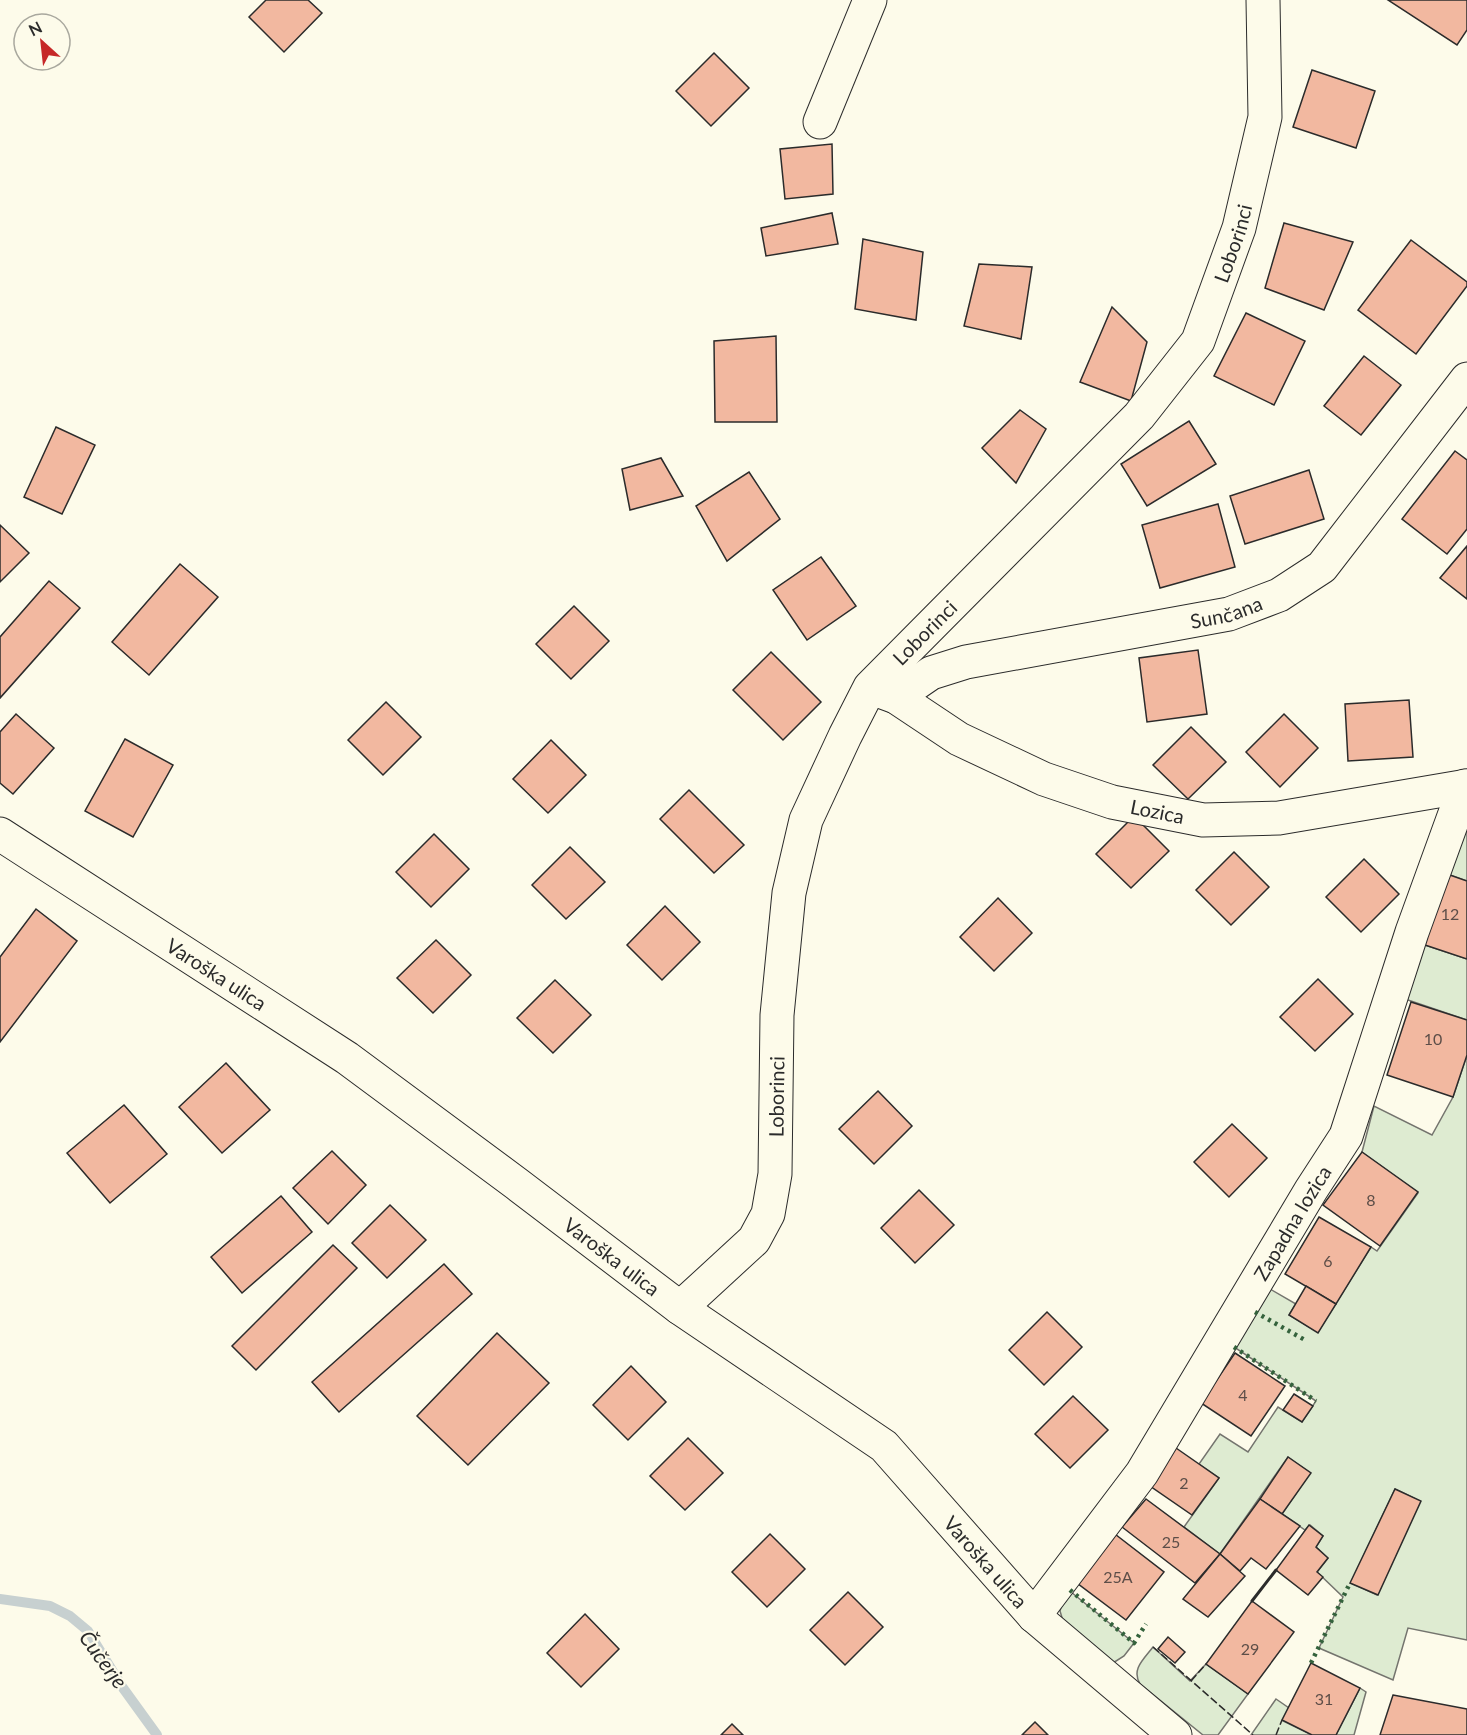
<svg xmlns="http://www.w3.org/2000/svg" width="1467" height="1735" viewBox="0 0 1467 1735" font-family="Lato,sans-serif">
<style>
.green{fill:#deebd1;stroke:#74746e;stroke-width:1.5;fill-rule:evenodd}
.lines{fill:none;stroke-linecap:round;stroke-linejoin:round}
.stream{stroke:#c7d0d0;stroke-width:10}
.building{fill:#f2b8a0;stroke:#2b2b2b;stroke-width:1.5}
.minor-casing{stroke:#2b2b2b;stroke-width:35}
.minor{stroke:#fdfbea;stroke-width:33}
.hedge{stroke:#34623c;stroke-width:4.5;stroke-dasharray:3 4.5;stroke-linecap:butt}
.fence{stroke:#2b2b2b;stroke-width:1.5;stroke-dasharray:8 3;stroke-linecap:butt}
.wall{stroke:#2b2b2b;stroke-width:3}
.labels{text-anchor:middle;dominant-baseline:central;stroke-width:4.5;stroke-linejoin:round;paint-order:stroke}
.number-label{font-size:16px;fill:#5d4e48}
.street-label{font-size:20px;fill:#2b2b2b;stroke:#fdfbea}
.water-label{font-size:21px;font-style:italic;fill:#2b2b2b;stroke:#fdfbea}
</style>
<rect width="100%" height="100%" fill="#fdfbea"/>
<g class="green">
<path d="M1467 818V881L1447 874Z"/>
<path d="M1422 944 1467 959V1020L1405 999Z"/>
<path d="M1467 1055V1640L1408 1628 1393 1680 1319 1648 1343 1597 1317 1572 1328 1558 1316 1547 1323 1536 1310 1525 1305 1530 1282 1514 1310 1473 1288 1457 1220 1554 1184 1527 1219 1478 1199 1464 1220 1434 1248 1452 1278 1407 1302 1422 1316 1401 1234 1347 1270 1289 1296 1304 1289 1315 1318 1332 1371 1247 1377 1251 1418 1193 1362 1152 1374 1106 1432 1135 1453 1097ZM1395 1489 1420 1501 1377 1595 1351 1583Z"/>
<path d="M1071 1592 1134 1643 1124 1656 1113 1663 1063 1621 1060 1611 1064 1595Z"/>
<path d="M1153 1647 1190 1681 1206 1664 1248 1694 1218 1735H1203L1140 1684C1131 1669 1144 1659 1153 1647Z"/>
<path d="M1360 1688 1366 1692 1354 1735H1336Z"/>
<path d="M1276 1699 1289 1708 1283 1721 1312 1735H1251Z"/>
</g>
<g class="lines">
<path class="stream" d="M0 1599 50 1606 70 1616 88 1631 123 1688 157 1735"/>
</g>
<g class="building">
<path d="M266 0H308L322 13 284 52 249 17Z"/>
<path d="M1388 0H1467V30L1457 45Z"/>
<path d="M714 53 749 88 711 126 676 91Z"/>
<path d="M1312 70 1375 91 1356 148 1293 127Z"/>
<path d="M832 144 833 194 785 199 780 149Z"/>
<path d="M832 213 838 244 766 256 761 228Z"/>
<path d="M1284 223 1353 242 1324 310 1265 288Z"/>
<path d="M863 239 923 252 916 320 855 309Z"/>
<path d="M1411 240 1467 282V286L1416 354 1358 310Z"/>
<path d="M979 264 1032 267 1021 339 964 326Z"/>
<path d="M1112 307 1147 342 1131 401 1080 382Z"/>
<path d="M1246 313 1305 341 1274 405 1214 376Z"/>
<path d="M776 336 777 422H715L714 341Z"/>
<path d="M1364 356 1401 385 1361 435 1324 406Z"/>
<path d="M1020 410 1046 429 1016 483 982 448Z"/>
<path d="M1189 421 1216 464 1147 506 1121 464Z"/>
<path d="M56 427 95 445 62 514 24 497Z"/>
<path d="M1455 451 1467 460V529L1447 554 1402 519Z"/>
<path d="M661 458 683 496 630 510 622 469Z"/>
<path d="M1309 470 1324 519 1245 544 1230 496Z"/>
<path d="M749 472 780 519 727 561 696 506Z"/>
<path d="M1218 504 1235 567 1160 588 1142 525Z"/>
<path d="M0 525 29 553 0 582Z"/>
<path d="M1467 546V599L1440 578Z"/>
<path d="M821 557 856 606 807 640 773 590Z"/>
<path d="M180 564 218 597 149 675 112 642Z"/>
<path d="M49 581 80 608 0 698V637Z"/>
<path d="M574 606 609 641 571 679 536 644Z"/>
<path d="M1198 650 1207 714 1147 722 1139 658Z"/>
<path d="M771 652 821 702 783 740 733 690Z"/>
<path d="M1409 700 1413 757 1348 761 1345 704Z"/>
<path d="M386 702 421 737 383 775 348 740Z"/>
<path d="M16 714 54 748 13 794 0 783V732Z"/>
<path d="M1284 714 1318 748 1280 787 1246 752Z"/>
<path d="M1191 727 1226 762 1188 799 1153 765Z"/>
<path d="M125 739 173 765 133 837 85 811Z"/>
<path d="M551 740 586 775 548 813 513 779Z"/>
<path d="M689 790 744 845 714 873 660 819Z"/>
<path d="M1134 816 1169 851 1131 888 1096 854Z"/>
<path d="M434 834 469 869 431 907 396 872Z"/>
<path d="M570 847 605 882 566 919 532 885Z"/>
<path d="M1234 852 1269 887 1231 925 1196 890Z"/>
<path d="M1364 859 1399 894 1361 932 1326 897Z"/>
<path d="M1447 874 1467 881V959L1422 944Z"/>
<path d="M998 898 1032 933 994 971 960 937Z"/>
<path d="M665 906 700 942 662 980 627 945Z"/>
<path d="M36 909 77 941 0 1042V957Z"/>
<path d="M436 940 471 975 433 1013 397 978Z"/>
<path d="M1318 979 1353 1014 1315 1051 1280 1017Z"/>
<path d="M555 980 591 1015 553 1053 517 1018Z"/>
<path d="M1411 1002 1467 1020V1055L1453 1097 1387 1075Z"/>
<path d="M226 1063 270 1110 222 1153 179 1107Z"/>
<path d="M878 1091 912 1126 874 1164 839 1129Z"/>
<path d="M124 1105 167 1154 110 1203 67 1153Z"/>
<path d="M1232 1124 1267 1158 1229 1197 1194 1162Z"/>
<path d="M332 1151 366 1185 328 1224 293 1188Z"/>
<path d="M1362 1152 1418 1192 1380 1246 1323 1205Z"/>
<path d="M919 1190 954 1225 915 1263 881 1228Z"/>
<path d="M281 1196 312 1232 242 1293 211 1257Z"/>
<path d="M390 1205 426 1240 387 1278 352 1243Z"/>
<path d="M1319 1217 1371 1247 1336 1304 1285 1274Z"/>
<path d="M333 1245 357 1268 256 1370 232 1346Z"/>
<path d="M444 1264 472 1294 339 1412 312 1382Z"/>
<path d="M1306 1286 1336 1304 1318 1333 1289 1315Z"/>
<path d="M1047 1312 1082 1347 1044 1385 1009 1350Z"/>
<path d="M497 1333 549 1383 468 1465 417 1416Z"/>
<path d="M1235 1353 1285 1386 1251 1436 1201 1403Z"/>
<path d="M631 1366 666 1402 628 1440 593 1405Z"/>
<path d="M1294 1394 1313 1406 1302 1422 1283 1410Z"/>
<path d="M1073 1396 1108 1430 1070 1468 1035 1434Z"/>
<path d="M688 1438 723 1473 685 1510 650 1476Z"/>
<path d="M1176 1448 1219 1478 1192 1515 1150 1486Z"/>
<path d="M1288 1457 1311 1473 1282 1514 1260 1499Z"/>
<path d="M1395 1489 1421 1501 1378 1595 1350 1583Z"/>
<path d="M1146 1499 1220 1554 1195 1583 1122 1527Z"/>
<path d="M1260 1499 1300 1526 1266 1569 1251 1558 1240 1571 1220 1554Z"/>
<path d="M1309 1525 1323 1536 1316 1547 1328 1558 1317 1572 1323 1577 1308 1595 1276 1570Z"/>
<path d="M1111 1531 1164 1572 1126 1620 1073 1580Z"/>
<path d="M770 1534 805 1569 767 1607 732 1572Z"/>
<path d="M1220 1554 1245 1576 1208 1617 1183 1599Z"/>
<path d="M848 1592 883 1627 845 1665 810 1630Z"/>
<path d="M1252 1601 1294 1632 1248 1694 1206 1664Z"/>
<path d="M585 1614 619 1649 581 1687 547 1653Z"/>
<path d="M1168 1637 1185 1652 1175 1663 1158 1649Z"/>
<path d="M1311 1663 1360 1688 1336 1735H1312L1282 1720Z"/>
<path d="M1393 1695 1467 1709V1735H1380Z"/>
<path d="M1035 1722 1048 1735H1022Z"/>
<path d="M732 1724 743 1735H721Z"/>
</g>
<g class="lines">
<defs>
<g id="minor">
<path d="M820 122 870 0"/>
<path id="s1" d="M877 690 896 697 959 739 1044 779 1112 802 1203 820 1279 818 1467 786"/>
<path id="s2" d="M896 697 931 673 966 662 1229 614 1279 595 1322 567 1467 379"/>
<path id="s3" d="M0 834 347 1058 517 1184 680 1308 884 1446 1034 1616 1175 1735"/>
<path id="s4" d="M680 1308 754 1240 768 1214 775 1174 777 1015 789 893 806 820 845 736 870 687 1139 416 1198 341 1239 228 1265 117 1263 0"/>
<path id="s5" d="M1034 1616 1142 1473 1311 1190 1346 1136 1412 932 1465 786"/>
</g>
</defs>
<use href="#minor" class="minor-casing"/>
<use href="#minor" class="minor"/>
<g class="hedge">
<path d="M1255 1312 1305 1340"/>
<path d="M1234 1347 1316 1401"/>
<path d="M1070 1590 1134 1643 1146 1624"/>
<path d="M1311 1663 1350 1583"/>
</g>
<g class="fence">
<path d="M1153 1647 1253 1735"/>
<path d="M1191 1681 1206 1664"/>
<path d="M1276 1735 1282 1720"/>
</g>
<path class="wall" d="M1252 1601 1276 1570"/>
</g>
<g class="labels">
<g class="number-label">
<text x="1450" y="913">12</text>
<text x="1433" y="1038">10</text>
<text x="1371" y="1199">8</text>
<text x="1328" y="1260">6</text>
<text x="1243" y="1394">4</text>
<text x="1184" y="1482">2</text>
<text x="1171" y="1541">25</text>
<text x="1118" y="1576">25A</text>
<text x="1250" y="1648">29</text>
<text x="1324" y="1698">31</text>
</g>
<g class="street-label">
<text stroke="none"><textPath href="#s4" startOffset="1256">Loborinci</textPath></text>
<text stroke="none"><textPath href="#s2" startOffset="344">Sunčana</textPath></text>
<text stroke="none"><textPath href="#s4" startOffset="752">Loborinci</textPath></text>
<text stroke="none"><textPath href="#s1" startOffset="308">Lozica</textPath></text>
<text stroke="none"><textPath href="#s3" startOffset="258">Varoška ulica</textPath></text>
<text stroke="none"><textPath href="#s4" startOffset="248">Loborinci</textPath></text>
<text stroke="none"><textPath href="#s5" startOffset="471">Zapadna lozica</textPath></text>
<text stroke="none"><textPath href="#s3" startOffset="744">Varoška ulica</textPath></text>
<text stroke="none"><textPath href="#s3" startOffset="1230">Varoška ulica</textPath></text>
</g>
<g class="water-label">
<text transform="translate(104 1659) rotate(54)">Čučerje</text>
</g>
</g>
<g transform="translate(42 42) rotate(333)"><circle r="28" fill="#fdfbea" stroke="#a9a89e" stroke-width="1.5"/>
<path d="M0-4.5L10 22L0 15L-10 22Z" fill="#c62828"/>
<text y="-9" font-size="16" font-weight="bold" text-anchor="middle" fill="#2b2b2b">N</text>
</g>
</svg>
